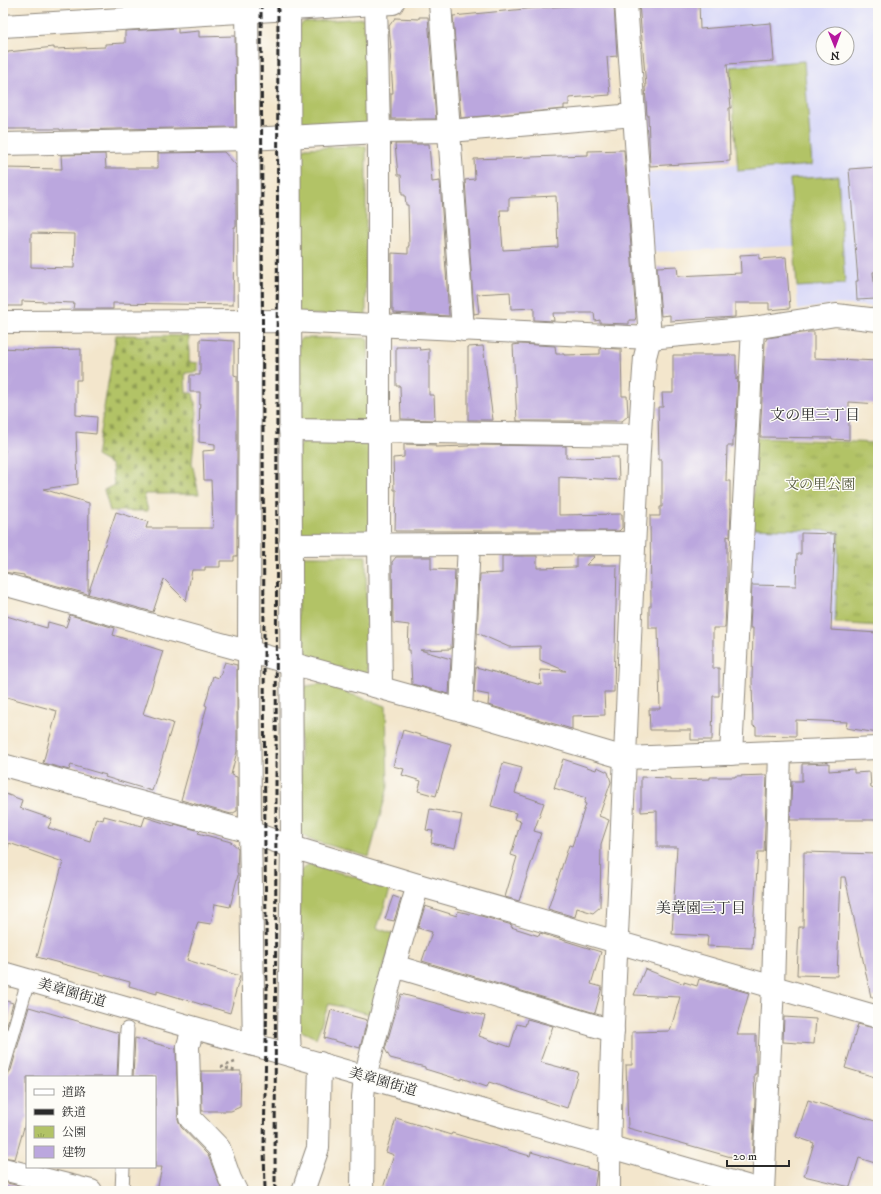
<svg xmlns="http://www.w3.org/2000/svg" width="881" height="1194" viewBox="0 0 881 1194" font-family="'IM FELL DW Pica','Noto Serif JP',serif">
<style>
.built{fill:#d7d7f8;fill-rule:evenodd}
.grass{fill:#b2c366;stroke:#6e7748}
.cemetery{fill:url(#cemetery-stones);stroke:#6e7748}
.park{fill:url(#park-tufts);stroke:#6e7748}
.building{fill:#bba7de;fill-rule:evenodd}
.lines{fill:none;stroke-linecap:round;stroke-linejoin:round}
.lane-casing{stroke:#8f887c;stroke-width:15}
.street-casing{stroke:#8f887c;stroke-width:24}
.secondary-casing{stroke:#8f887c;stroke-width:24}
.path{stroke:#8f887c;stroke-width:2.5;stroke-dasharray:3 3;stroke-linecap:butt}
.lane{stroke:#fff;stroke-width:13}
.street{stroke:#fff;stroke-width:22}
.secondary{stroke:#fff;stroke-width:22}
.rail{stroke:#2b2b2b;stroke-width:3;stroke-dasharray:6 3;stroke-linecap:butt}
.labels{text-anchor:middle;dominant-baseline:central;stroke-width:3;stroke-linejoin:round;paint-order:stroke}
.park-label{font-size:14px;fill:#54593d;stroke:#fdfcf7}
.street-label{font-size:14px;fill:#2b2b2b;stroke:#fdfcf7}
.neighbourhood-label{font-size:15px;fill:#2b2b2b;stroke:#fdfcf7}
</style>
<defs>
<pattern id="cemetery-stones" width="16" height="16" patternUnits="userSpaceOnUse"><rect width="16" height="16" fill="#b2c366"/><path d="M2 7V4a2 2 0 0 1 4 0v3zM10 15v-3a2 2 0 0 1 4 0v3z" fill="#919f54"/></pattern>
<pattern id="park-tufts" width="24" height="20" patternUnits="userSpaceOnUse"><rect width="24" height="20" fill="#b2c366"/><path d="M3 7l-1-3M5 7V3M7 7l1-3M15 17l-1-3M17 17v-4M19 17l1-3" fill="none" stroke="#919f54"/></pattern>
</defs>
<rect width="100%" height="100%" fill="#fdfcf7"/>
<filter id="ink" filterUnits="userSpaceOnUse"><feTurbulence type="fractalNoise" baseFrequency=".025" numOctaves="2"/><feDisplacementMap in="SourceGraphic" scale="8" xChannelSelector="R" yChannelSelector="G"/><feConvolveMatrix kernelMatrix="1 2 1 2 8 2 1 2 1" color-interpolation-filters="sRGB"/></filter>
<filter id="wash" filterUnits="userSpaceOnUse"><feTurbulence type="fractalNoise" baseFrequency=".012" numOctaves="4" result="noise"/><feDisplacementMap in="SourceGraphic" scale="16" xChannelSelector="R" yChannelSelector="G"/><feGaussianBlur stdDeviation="0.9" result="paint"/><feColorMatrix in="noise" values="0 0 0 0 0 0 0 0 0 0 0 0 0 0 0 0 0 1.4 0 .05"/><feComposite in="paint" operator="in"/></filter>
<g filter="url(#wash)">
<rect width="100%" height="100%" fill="#f3e6cc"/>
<g class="built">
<path d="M701 3H878V307L835 304 798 310 794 246 653 252 647 172 737 164 730 67H707ZM823 34H847V58H823Z"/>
<path d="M752 528 839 531 835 623 747 621Z"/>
</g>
<g class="grass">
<path d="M366 18 367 129 295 134 296 28 304 22Z"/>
<path d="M804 61 812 165 738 171 730 67Z"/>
<path d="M366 146V316L298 314 296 159 305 148Z"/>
<path d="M838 176 845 284 797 287 790 179Z"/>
<path d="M302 338H368L370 423 300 424 295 344Z"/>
<path d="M303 443H369L370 537 303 539 296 530 295 450Z"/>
<path d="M303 556H366L367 676 299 655 297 563Z"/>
<path d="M321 684 386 706 388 787 369 857 308 839 300 832V693L306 686Z"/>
<path d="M309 864 391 887 377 928 394 934 370 1014 329 1004 316 1038 299 1030V872Z"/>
</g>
<path class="cemetery" d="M116 335 189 336V362L198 363V372L185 373 186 393H193L197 412 192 463 199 494H144L148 511H110L104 490 114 485 112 465 96 456Z"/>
<path class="park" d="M755 438 878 443V626L835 623 839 531 752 528Z"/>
<g id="blocks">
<g class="building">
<path d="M124 3H178L124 6Z"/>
<path d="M586 3H611L614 5 617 56 607 57 610 95 569 98V105H564V109L461 118 453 16 535 8 586 5Z"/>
<path d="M639 3H699L700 29 771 23 774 61 727 64 731 108H729L730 161 650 166 648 115H647L645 87H646Z"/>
<path d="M419 17H428L436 119H391V93H393L390 51V49H391L389 26 395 18 419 19Z"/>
<path d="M178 28V33L199 31V37L235 36 236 127 60 130V129H3V53H8V52L54 47V49L105 47V44L125 43V31Z"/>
<path d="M395 144H429L432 182 440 181 449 316 394 313V310H392V253L408 254V246H409L408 205H406L405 195H402L401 175H398Z"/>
<path d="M624 150 636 317 635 320H629V324L600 323V320L595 321 594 313H553L554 321 534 320V308L511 309 510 292 477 294 479 313 474 314 465 180 475 179 474 159 588 155V151ZM556 196 558 247 503 250 500 210H509V198Z"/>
<path d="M224 152 236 165V227H234L233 305 113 303V309H73L74 303 22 301V306H3V168L62 169 61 155 105 154 106 168H158V153ZM31 233 75 234 74 268 31 267Z"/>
<path d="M878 167V271L873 272 876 299 857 300 856 281H858L849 169Z"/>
<path d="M759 254V259L786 257 790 308 769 310V303H735V317L670 321V315L661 316 657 267 677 266 678 276 741 273 740 255Z"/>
<path d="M809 332H814V358L878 361V404L849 402V440L832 439V438L760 437 765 342 767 338Z"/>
<path d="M200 339 234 341V375L237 376V556H234V561H220V567H205V570H192L186 601 164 579 153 612 88 594 116 512 148 522 146 528H213L211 480H204L203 451 215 450V444L199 442 200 392H190V375H200Z"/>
<path d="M520 344 555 346 556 354H564V355L600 354V348L621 349 622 396H627L628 416 622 421H517L513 345Z"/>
<path d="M483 346 493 420H468V347Z"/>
<path d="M396 347H419L420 350 429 349V395H434L435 420 401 419 400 386H396Z"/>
<path d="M3 348 36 350 81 349V380H76V415L97 417 96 434 76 432 78 484 43 489 89 503 88 594 24 577V575L3 572V466L5 450H3Z"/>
<path d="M673 355H736V380L738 377 735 436H733V446H727L726 481H730V508H731L730 537 727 536V580L725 628H713V668H719V696H713L712 740H691V730H650L649 709H660L658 628H649V606H651L650 516H660V507H662V460H659L658 407H663L662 393H673Z"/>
<path d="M404 444 435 445V447L469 446V445L566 446V458L618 457 619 480 559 477V515L622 514V528L619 531H395L396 490H394L393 458 404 457Z"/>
<path d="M801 533 835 534 831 630 878 633V733L846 728 847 722 796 720V736L756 735V727L753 726 752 680 753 628H750L752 585 796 586 797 554H801Z"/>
<path d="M502 556H537V568L576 567V556H595L586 565H617L614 692H604L605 715 572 716V729L488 705 489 695 474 692 476 667 541 685 540 670 566 671 540 660V646L509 647 477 633 480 574 502 573Z"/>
<path d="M396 557H431V569L455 570 451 649 420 650 451 659 449 694 412 684 410 650H408L409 625 393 623 392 562Z"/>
<path d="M3 615 47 628 48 622 66 627 70 615 115 628 113 635 163 651 143 714 173 723 152 791 105 777 106 775 71 765 69 770 43 763 57 711 3 696Z"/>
<path d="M225 662 237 665V751L231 775 237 777V811L231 814 181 800 207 706 205 705 213 676 219 678Z"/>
<path d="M403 730 451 744 436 796 418 791 421 781 402 775 404 769 393 766Z"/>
<path d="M563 759 596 770 597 767 608 772 611 782 599 816 609 820 601 844 600 907 593 913 577 908 575 917 548 909 569 845 572 846 586 804 584 803 586 798 554 788Z"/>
<path d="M503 763 522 768 515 793 544 803 534 831 541 833 519 901 505 897 517 857 511 855 521 821 514 819 516 813 491 806Z"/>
<path d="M829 763V771L854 769V773L870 772 871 788 878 789V820H790L792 781H802V764Z"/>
<path d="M767 775 764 852H758L752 948 707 946 708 936 672 934 677 847H657V811L641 812V777L670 778V780L710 779V777H735V776Z"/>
<path d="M3 793 22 800 20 808 52 819 48 828 90 841 96 818 103 820 104 816 142 826 145 817 174 826 175 824 200 831 198 833 231 842 238 848 237 872 238 875 230 907 215 904 211 924 198 922 187 960 240 976 230 1013 157 991V994L129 986 130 982 37 957 63 862 9 843 7 851 3 850Z"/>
<path d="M430 809 462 815 455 848 431 843 433 831 426 830Z"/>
<path d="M804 852 878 854V997H871L845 877H841L837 976 797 975 799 927H803Z"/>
<path d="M393 896 401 899 394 921 385 919Z"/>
<path d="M425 906 457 916 458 911 470 914 471 913 512 925 511 927 539 936 540 933 601 952 591 984 602 987 595 1013 422 961 432 932 418 928Z"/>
<path d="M645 969 684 984V982L697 986 699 979 749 993 737 1035H756V1074H754L755 1101 752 1162 732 1155 731 1157 628 1128 626 1065H632V1032L670 1031 680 997 634 995Z"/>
<path d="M401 994 485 1016 479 1036 510 1047 517 1024 525 1026 527 1019 553 1026 540 1062 578 1072 567 1108 489 1082 487 1087 461 1078V1080L425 1069V1067L390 1058 385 1049Z"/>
<path d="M3 1000 13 1003 3 1039Z"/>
<path d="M29 1007 119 1033 117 1077H27V1117L15 1159 3 1157V1076L8 1074 11 1070Z"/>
<path d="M331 1010 367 1020 360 1048 324 1038Z"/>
<path d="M784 1017 816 1019 814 1044 783 1042Z"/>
<path d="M858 1024 878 1029V1078L845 1068Z"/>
<path d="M135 1038 176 1049 178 1119 181 1127 208 1155 222 1191H157L162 1167H155V1077H133Z"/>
<path d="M201 1071H241L240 1107 231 1111H202Z"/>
<path d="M808 1100 878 1122V1164L859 1158 850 1187 804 1176 814 1143 796 1137Z"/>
<path d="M396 1118 451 1135 452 1133 530 1156 531 1152 597 1171 594 1191H382L394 1155 386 1152Z"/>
<path d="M3 1182 24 1187 26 1191H3Z"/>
</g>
</g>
</g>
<g filter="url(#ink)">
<use href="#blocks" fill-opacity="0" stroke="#8f887c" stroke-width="1"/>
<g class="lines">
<defs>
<g id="lane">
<path d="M3 1068 28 981"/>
<path d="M125 1077 127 1029"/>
<path d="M122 1191 123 1167"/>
</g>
<g id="street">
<path d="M247 3 250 322 249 652 250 832 254 1045"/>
<path d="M289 3 292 847 289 1034 290 1055"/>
<path d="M376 3 379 132V544L381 687"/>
<path d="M440 3 463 330"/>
<path d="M3 26 393 3"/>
<path d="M3 144 249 139 379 132 450 131 634 115"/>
<path d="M3 322 290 321 650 338 753 328 836 315 878 320"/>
<path d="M290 430 639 435"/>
<path d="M290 545 633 543"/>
<path d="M3 584 461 710 625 758 878 748"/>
<path d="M461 710 469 544"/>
<path d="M731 754 753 328"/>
<path d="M3 765 250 832 292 847 418 885 878 1017"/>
<path d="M394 966 613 1031"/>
<path d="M193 1028 188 1046 190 1118 219 1148 230 1179 236 1191"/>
<path d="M3 1169 91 1191"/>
<path d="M303 1191 318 1148 320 1063"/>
<path d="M362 1191 363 1097 365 1077 394 966 418 885"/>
<path d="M609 1191C609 1061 618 931 623 801 630 653 634 505 645 357L650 338 626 3"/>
<path d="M763 1191 773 986 780 752"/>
</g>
<path id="secondary" d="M3 973 764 1191"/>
</defs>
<use href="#lane" class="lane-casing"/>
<use href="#street" class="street-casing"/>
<use href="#secondary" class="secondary-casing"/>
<path class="path" d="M235 1062 222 1067 236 1071"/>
<use href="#lane" class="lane"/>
<use href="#street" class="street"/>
<use href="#secondary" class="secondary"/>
<g class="rail">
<path d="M261 3 265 854 267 989 264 1145 265 1191"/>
<path d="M275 1191 278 3"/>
</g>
</g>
</g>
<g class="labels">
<g class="park-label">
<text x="820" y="485">文の里公園</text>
</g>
<g class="street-label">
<text transform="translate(72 993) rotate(16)">美章園街道</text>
<text transform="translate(383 1082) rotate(16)">美章園街道</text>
</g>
<g class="neighbourhood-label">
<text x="815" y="415">文の里三丁目</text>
<text x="701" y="908">美章園三丁目</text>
</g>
</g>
<rect width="881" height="1194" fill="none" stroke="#fdfcf7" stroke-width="16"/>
<rect x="26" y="1076" width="130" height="92" fill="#fdfcf7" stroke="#a9a8a5"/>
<rect x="34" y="1089" width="20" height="6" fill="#ffffff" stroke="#a9a8a5"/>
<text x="62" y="1096" font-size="12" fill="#2b2b2b">道路</text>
<rect x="34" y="1109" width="20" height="6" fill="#2b2b2b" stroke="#a9a8a5"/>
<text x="62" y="1116" font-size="12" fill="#2b2b2b">鉄道</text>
<rect x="34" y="1126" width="20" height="12" fill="url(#park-tufts)" stroke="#a9a8a5"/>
<text x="62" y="1136" font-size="12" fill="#2b2b2b">公園</text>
<rect x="34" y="1146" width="20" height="12" fill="#bba7de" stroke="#a9a8a5"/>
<text x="62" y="1156" font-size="12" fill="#2b2b2b">建物</text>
<g transform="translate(835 46) rotate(179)"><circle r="19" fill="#fdfcf7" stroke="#a9a8a5"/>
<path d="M0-3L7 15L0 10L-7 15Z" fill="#b5179e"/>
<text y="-6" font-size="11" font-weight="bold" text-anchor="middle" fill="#2b2b2b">N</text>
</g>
<path d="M727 1160v6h62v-6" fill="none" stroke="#2b2b2b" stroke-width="2"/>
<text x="733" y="1160" font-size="12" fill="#2b2b2b" stroke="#fdfcf7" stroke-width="3" paint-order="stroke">20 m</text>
</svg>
